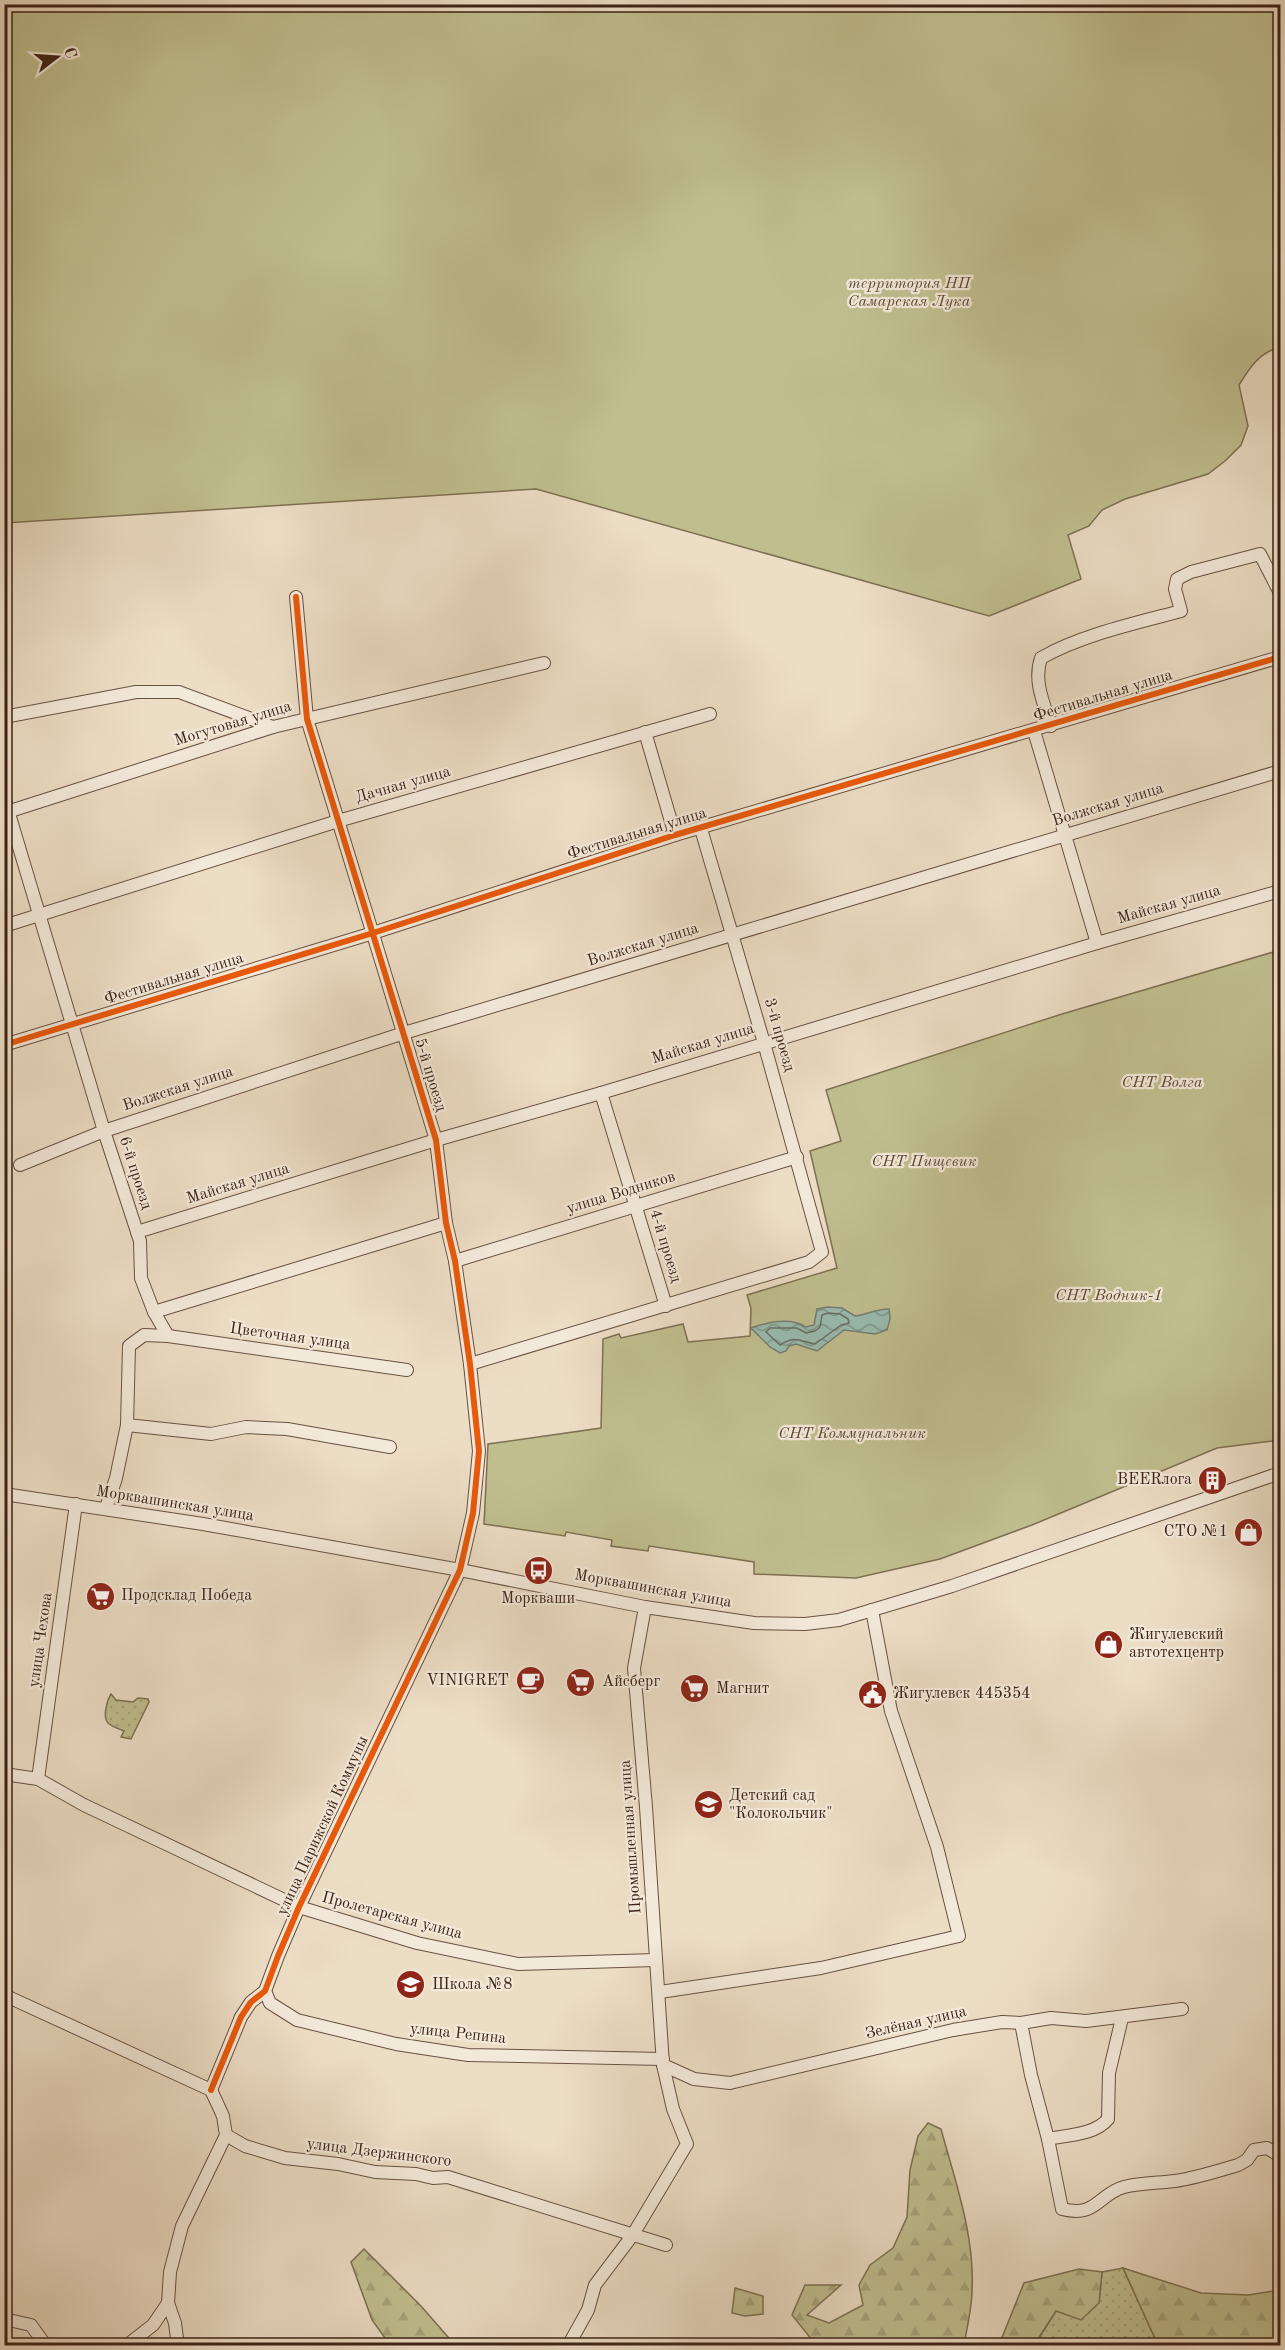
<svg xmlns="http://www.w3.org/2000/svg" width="1285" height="2350" viewBox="0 0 1285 2350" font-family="'Old Standard TT',serif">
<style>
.grass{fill:url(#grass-dots);stroke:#7e7053;stroke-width:1.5}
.forest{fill:url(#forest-firs);stroke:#7e7053;stroke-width:1.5}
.green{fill:#c0be8f;stroke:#7e7053;stroke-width:1.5}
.water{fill:url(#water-waves);stroke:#747e73;stroke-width:1.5}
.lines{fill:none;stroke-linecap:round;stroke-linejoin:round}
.shore{stroke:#6a6f64;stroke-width:1.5}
.street-casing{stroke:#685142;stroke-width:14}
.street{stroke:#f3e9d9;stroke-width:12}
.cycleway-casing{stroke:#f3e9d9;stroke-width:10}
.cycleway{stroke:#e8590c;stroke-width:6}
.labels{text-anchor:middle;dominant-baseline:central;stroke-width:4.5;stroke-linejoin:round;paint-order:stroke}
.park-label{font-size:16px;font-style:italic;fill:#5d4935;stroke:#f3e9d9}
.street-label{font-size:16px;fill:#3c2217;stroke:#f3e9d9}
.poi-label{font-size:16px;fill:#3c2217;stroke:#f3e9d9;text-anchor:start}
</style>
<defs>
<pattern id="grass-dots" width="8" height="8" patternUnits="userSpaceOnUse" patternTransform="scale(1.5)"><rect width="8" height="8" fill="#c0be8f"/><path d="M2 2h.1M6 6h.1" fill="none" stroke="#a6a37b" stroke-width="1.8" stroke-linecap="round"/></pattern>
<pattern id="forest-firs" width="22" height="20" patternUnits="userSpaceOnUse" patternTransform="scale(1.5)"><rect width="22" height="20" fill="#c0be8f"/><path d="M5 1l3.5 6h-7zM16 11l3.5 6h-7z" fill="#a6a37b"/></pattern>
<pattern id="water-waves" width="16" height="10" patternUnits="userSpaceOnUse" patternTransform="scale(1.5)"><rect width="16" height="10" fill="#99bcb0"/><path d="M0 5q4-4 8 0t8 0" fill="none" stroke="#7e988e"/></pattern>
</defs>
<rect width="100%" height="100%" fill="#ecddc5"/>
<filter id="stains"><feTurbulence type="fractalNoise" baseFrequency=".00333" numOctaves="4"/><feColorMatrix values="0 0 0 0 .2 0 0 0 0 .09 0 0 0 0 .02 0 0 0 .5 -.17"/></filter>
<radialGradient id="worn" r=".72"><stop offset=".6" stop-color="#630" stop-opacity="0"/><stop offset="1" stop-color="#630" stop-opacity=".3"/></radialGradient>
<g class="grass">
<path d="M111 1694 116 1700 133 1702 138 1698 148 1699 149 1702 131 1739 121 1737 124 1731C110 1725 103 1725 106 1708 107 1702 108 1699 111 1694Z"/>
<path d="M1123 2268 1158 2345 1034 2346 1056 2311 1099 2303 1102 2272Z"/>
</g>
<g class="forest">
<path d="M928 2123 941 2129C955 2181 975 2236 972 2290 972 2308 967 2327 964 2345H816L792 2315 805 2285H841L807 2315 829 2323 863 2305 859 2285 870 2265 893 2248 907 2217 910 2170 918 2136Z"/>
<path d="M364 2249 421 2306 455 2345H390L372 2320 351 2262Z"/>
<path d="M1123 2268 1201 2293 1248 2295 1280 2290V2345H1158Z"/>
<path d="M1079 2269 1102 2272 1099 2303 1081 2320 1056 2311 1034 2345H999L1024 2283Z"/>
<path d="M735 2288 763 2296V2314L745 2316 732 2313Z"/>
</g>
<g class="green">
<path d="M4 5H1280V347C1259 353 1250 367 1239 385L1248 426 1241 445 1225 461 1208 474 1125 499 1102 510 1089 526 1068 535 1081 579 989 616 536 489 5 523Z"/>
<path d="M1280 950V1440L1217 1448 1032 1525 940 1559 856 1578 754 1574V1562L649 1546 648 1551 611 1546 612 1540 566 1532 565 1536 484 1524 488 1444 601 1428 603 1339 619 1334 621 1338 683 1324 688 1342 750 1336 751 1308 747 1295 837 1268 810 1151 841 1141 826 1090 1062 1014Z"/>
</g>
<path class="water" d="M828 1307 842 1308 855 1316C866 1315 879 1308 889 1309L890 1319 887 1330 875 1334 844 1330 817 1351 796 1344 789 1346 786 1351 780 1353 770 1347 751 1328C768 1322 791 1317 806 1327L814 1325 817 1309Z"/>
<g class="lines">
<path class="shore" d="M828 1313 840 1314 848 1319 849 1323 841 1325 815 1344C798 1341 796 1335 780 1345L766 1332 770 1328H797L806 1333 815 1331 820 1327 822 1315Z"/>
<defs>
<g id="street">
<path d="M4 717 136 692H179L273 727"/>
<path d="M1051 726C1044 704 1033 681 1041 658 1081 635 1136 623 1181 611L1175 589 1177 579 1191 572 1260 554 1280 593"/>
<path d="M1034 731 1097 943"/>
<path d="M645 732 675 835"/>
<path d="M4 797 104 1131 140 1241 141 1278 154 1312 168 1336"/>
<path d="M4 813 273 727 544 663"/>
<path d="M4 926 338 821 710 714"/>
<path d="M4 1045 373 933 675 835 1280 657"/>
<path d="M601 1093 666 1306"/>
<path d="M20 1165 104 1131 404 1033 1280 771"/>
<path d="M137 1232 436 1140 601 1093 1097 943 1280 891"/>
<path d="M455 1261 797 1157"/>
<path d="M154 1312 446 1223"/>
<path d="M470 1364 809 1262 822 1252 764 1043 701 829"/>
<path d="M127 1425 211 1434 246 1427 287 1429 390 1447"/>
<path d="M4 1494 203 1524 460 1570 645 1607 754 1623 805 1624 839 1620 952 1586 1280 1473"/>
<path d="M106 1508 116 1478 127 1425 129 1346 144 1335 168 1336 407 1370"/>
<path d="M4 1774 38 1779 84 1805 299 1907 417 1943 518 1964 656 1960"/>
<path d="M38 1779 76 1504"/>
<path d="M265 1991 270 2003 297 2020 396 2044 468 2055 663 2059"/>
<path d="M660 1992 821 1968 959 1936 937 1847 891 1711 872 1610"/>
<path d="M4 1995 211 2090"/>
<path d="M1021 2023 1031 2075 1048 2139 1062 2209C1097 2218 1098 2194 1124 2187 1140 2183 1159 2183 1175 2181 1196 2178 1218 2171 1238 2165L1247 2160 1254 2150 1267 2148 1280 2156"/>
<path d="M663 2065 694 2079 730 2083 953 2030 1002 2022 1021 2023 1051 2018 1086 2021 1182 2009"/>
<path d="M211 2090 241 2017 251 2002 265 1991 278 1956 299 1907 460 1570 473 1513 479 1451 470 1364 455 1261 446 1223 436 1140 307 719 296 597"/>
<path d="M226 2135 245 2146 285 2158 338 2164 375 2172 416 2174 433 2178 448 2177 666 2245"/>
<path d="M1048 2139C1067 2135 1095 2135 1108 2119L1109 2073 1122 2018"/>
<path d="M168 2303 175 2323 178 2346"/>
<path d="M4 2319 31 2325 46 2346"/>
<path d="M126 2346 153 2325 168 2303 170 2272 182 2226 226 2135 223 2116 211 2090"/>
<path d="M568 2346 588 2310 595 2285 632 2236 687 2144 673 2109 663 2065 646 1807 634 1668 645 1607"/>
</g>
</defs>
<use href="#street" class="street-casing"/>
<use href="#street" class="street"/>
<defs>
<g id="cycleway">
<path d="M4 1045 373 933 675 835 1280 657"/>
<path d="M211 2090 241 2017 251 2002 265 1991 278 1956 299 1907 460 1570 473 1513 479 1451 470 1364 455 1261 446 1223 436 1140 307 719 296 597"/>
</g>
</defs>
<use href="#cycleway" class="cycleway-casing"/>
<use href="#cycleway" class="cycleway"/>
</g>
<defs>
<symbol id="building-disc" viewBox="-11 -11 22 22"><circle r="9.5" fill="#8f2418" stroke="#f3e9d9"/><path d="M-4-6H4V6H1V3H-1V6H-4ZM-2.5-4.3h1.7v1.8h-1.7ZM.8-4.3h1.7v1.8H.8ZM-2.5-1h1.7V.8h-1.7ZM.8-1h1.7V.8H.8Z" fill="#fff"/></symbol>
<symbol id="shop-disc" viewBox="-11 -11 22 22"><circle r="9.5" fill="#8f2418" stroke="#f3e9d9"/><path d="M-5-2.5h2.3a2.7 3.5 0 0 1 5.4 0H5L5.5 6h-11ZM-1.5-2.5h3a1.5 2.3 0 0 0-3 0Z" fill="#fff"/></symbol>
<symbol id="bus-disc" viewBox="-11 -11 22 22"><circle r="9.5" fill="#8f2418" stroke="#f3e9d9"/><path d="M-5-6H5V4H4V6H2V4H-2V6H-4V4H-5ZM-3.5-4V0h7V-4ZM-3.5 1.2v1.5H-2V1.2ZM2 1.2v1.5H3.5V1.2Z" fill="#fff"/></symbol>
<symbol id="supermarket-disc" viewBox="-11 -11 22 22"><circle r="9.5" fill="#8f2418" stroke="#f3e9d9"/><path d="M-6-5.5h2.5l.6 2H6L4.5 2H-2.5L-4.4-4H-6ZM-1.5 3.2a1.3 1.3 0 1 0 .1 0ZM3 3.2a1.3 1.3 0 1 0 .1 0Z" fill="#fff"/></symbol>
<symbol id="cafe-disc" viewBox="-11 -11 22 22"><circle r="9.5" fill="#8f2418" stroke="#f3e9d9"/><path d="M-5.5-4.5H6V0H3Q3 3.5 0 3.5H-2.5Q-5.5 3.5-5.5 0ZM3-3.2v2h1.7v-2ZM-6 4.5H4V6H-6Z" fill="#fff"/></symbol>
<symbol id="civic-disc" viewBox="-11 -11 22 22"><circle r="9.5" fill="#8f2418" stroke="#f3e9d9"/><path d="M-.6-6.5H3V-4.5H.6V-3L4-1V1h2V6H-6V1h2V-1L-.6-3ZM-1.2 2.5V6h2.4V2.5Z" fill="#fff"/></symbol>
<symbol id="school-disc" viewBox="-11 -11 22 22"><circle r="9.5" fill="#8f2418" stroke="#f3e9d9"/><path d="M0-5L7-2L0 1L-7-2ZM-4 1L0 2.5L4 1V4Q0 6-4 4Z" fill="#fff"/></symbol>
</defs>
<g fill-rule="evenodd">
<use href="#building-disc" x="1196" y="1464" width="33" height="33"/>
<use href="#shop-disc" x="1232" y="1516" width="33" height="33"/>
<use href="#bus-disc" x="522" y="1554" width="33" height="33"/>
<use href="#supermarket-disc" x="84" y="1580" width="33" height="33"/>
<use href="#shop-disc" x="1092" y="1628" width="33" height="33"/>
<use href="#cafe-disc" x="514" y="1664" width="33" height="33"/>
<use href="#supermarket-disc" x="564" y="1666" width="33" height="33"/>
<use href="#supermarket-disc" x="678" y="1672" width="33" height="33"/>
<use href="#civic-disc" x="856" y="1678" width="33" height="33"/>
<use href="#school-disc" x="692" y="1788" width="33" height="33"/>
<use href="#school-disc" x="394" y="1968" width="33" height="33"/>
</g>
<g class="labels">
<g class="park-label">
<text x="909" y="284">территория НП<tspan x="909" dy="18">Самарская Лука</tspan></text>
<text x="1162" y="1083">СНТ Волга</text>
<text x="924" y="1162">СНТ Пищевик</text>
<text x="1109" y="1296">СНТ Водник-1</text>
<text x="852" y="1434">СНТ Коммунальник</text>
</g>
<g class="street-label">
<text transform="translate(1103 696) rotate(-17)">Фестивальная улица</text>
<text transform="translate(233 724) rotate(-17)">Могутовая улица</text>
<text transform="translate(403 785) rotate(-16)">Дачная улица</text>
<text transform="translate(1108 805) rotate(-17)">Волжская улица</text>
<text transform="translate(637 834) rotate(-17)">Фестивальная улица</text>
<text transform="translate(1169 905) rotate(-16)">Майская улица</text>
<text transform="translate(643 945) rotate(-17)">Волжская улица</text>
<text transform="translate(174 979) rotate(-17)">Фестивальная улица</text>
<text transform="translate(779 1035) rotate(74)">3-й проезд</text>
<text transform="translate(703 1044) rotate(-17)">Майская улица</text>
<text transform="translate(430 1075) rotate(73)">5-й проезд</text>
<text transform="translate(178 1089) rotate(-18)">Волжская улица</text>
<text transform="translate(135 1173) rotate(72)">6-й проезд</text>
<text transform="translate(238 1184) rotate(-17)">Майская улица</text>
<text transform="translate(621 1193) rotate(-17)">улица Водников</text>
<text transform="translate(665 1246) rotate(73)">4-й проезд</text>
<text transform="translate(290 1337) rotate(8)">Цветочная улица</text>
<text transform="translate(175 1504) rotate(9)">Морквашинская улица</text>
<text transform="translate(653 1589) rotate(10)">Морквашинская улица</text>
<text transform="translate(41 1640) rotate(-82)">улица Чехова</text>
<text transform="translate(323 1826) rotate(-65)">улица Парижской Коммуны</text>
<text transform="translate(631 1837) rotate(-94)">Промышленная улица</text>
<text transform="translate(392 1916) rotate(15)">Пролетарская улица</text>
<text transform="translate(916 2023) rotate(-13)">Зелёная улица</text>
<text transform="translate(458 2034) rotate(6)">улица Репина</text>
<text transform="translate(379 2153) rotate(7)">улица Дзержинского</text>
</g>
<g class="poi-label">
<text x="1192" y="1480" text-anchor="end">BEERлога</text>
<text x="1228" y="1532" text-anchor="end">СТО №1</text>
<text x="121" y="1596">Продсклад Победа</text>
<text x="538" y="1599" text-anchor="middle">Моркваши</text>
<text x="1129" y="1635">Жигулевский<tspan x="1129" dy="18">автотехцентр</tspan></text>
<text x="509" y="1681" text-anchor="end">VINIGRET</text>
<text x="602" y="1682">Айсберг</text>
<text x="716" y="1689">Магнит</text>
<text x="893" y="1694">Жигулевск 445354</text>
<text x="729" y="1796">Детский сад<tspan x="729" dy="18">"Колокольчик"</tspan></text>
<text x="432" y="1985">Школа №8</text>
</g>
</g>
<rect width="1285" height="2350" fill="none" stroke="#ecddc5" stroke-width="24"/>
<rect x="6" y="6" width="1273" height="2338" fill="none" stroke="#3c2217" stroke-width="3"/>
<rect x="12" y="12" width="1261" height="2326" fill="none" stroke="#3c2217" stroke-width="1.5"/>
<g transform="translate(57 57) rotate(73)" stroke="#f3e9d9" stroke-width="4.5" paint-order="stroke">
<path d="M0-4.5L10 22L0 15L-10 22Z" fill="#3c2217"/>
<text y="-9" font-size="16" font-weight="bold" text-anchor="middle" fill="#3c2217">С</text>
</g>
<rect width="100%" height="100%" filter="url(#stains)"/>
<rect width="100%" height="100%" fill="url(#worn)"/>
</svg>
